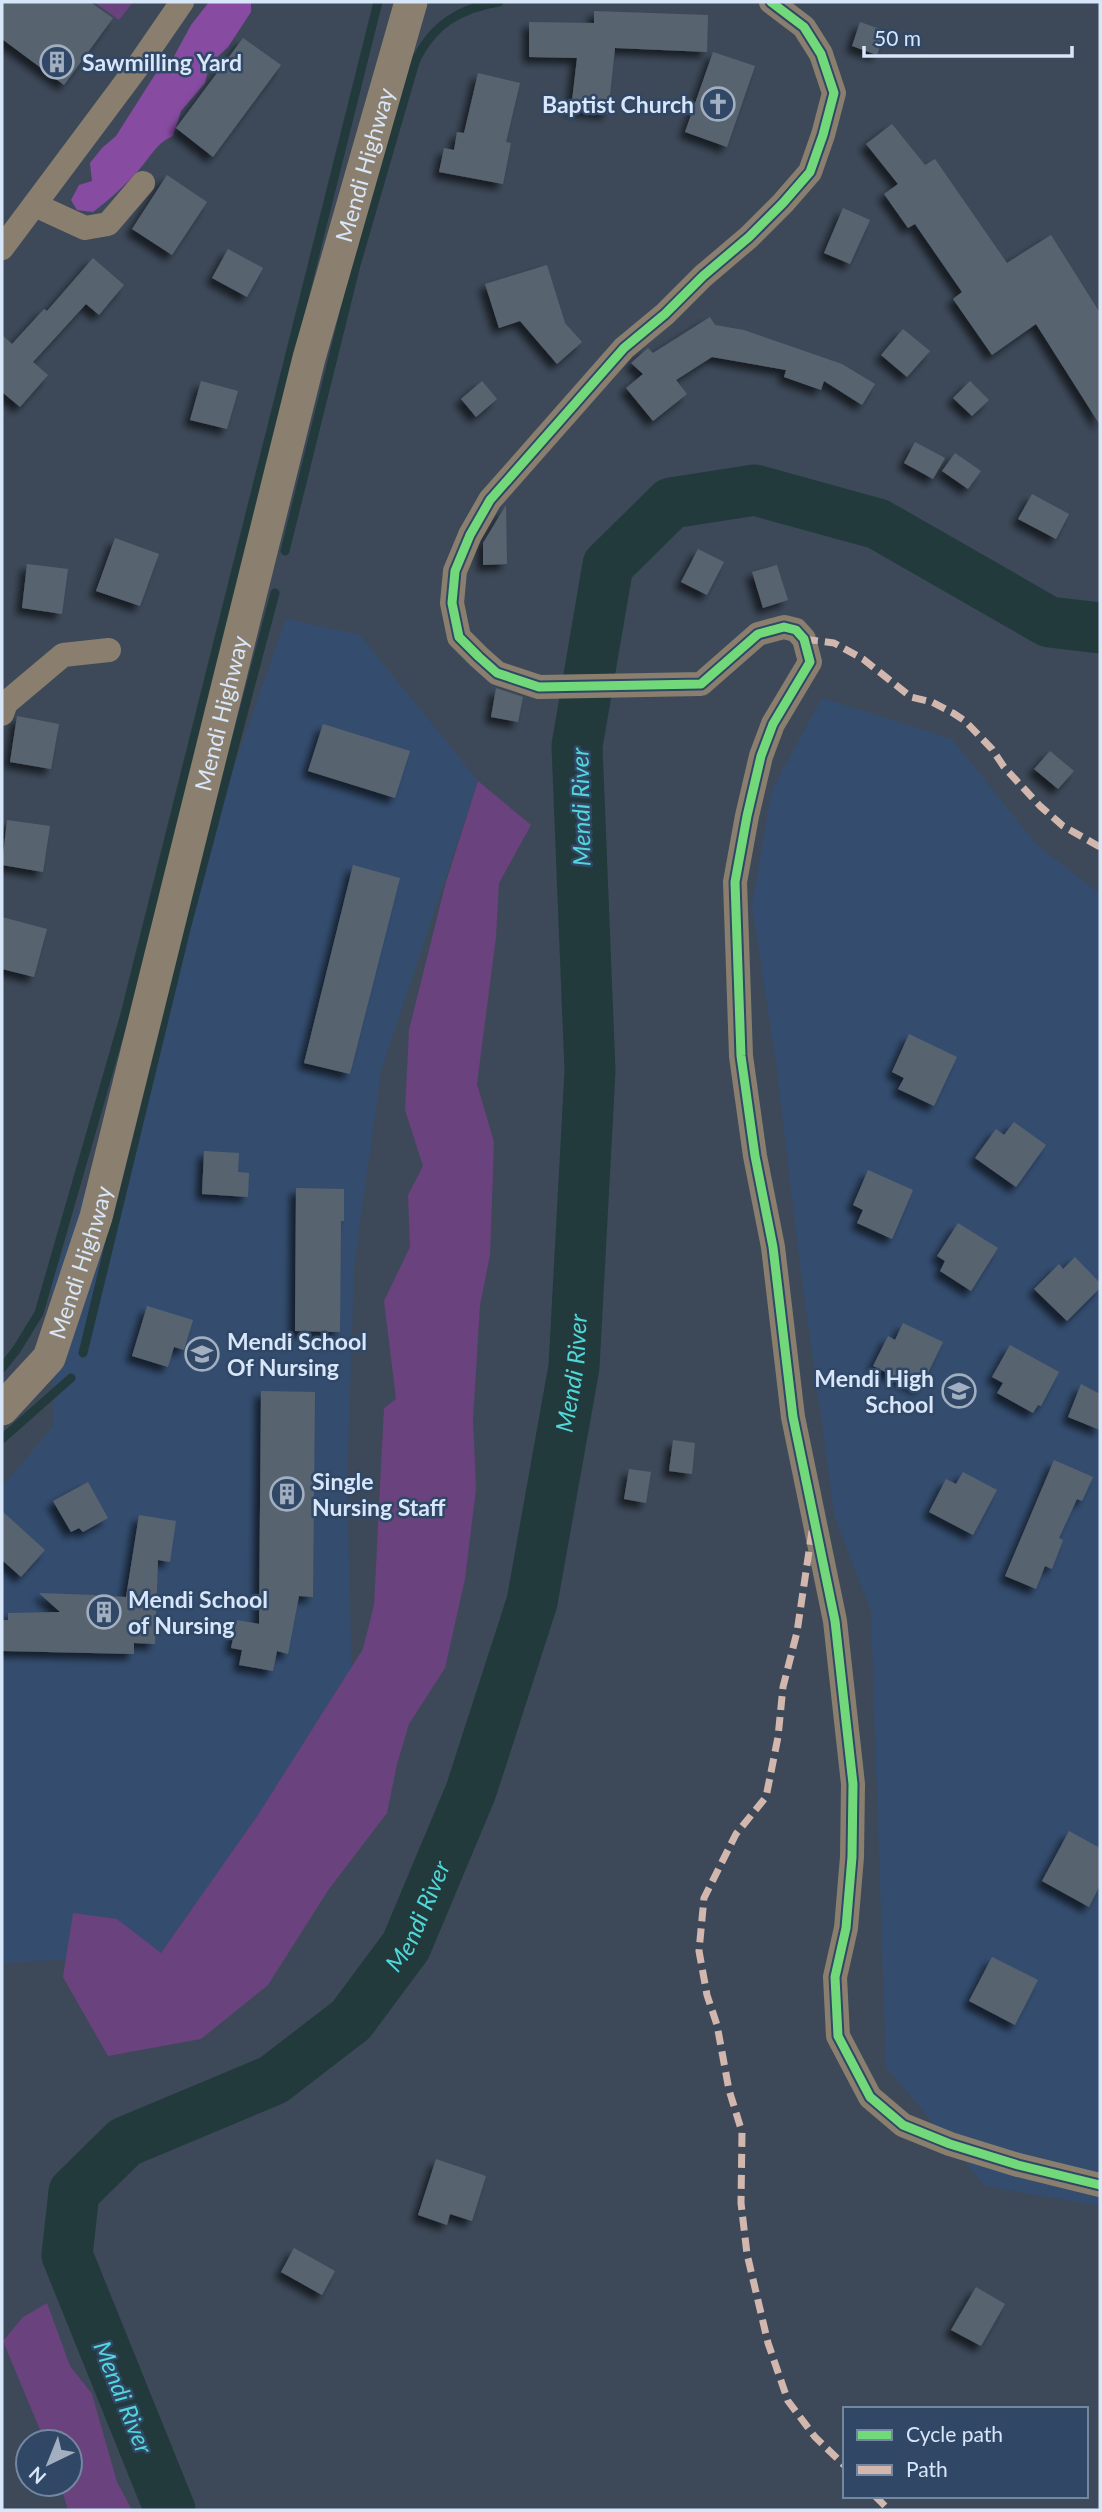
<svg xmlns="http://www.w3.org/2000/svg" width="1102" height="2512" viewBox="0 0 1102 2512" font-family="Lato,sans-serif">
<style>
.built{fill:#344d6f}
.green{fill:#6a427d}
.forest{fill:#874ba2}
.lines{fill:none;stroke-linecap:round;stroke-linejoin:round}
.stream{stroke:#223a3c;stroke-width:9}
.river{stroke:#223a3c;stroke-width:51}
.building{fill:#596370;filter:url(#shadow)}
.street{stroke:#8a7f6e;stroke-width:24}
.secondary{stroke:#8b806f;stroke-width:33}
.quiet{stroke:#d1b7ad;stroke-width:7;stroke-dasharray:14 7;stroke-linecap:butt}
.cycleway-casing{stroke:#304766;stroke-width:13}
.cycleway{stroke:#71d979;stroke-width:9}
.labels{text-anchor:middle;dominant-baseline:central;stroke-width:5;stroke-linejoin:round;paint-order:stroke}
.poi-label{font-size:23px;font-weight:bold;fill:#d8e6f9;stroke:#304766;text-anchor:start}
.street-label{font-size:23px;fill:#d8e6f9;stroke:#304766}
.water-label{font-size:24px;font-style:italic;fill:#51d7d9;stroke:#304766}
</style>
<defs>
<filter id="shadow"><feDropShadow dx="-6" dy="6" stdDeviation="3.5" flood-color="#0009"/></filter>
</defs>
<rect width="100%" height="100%" fill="#3d4959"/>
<g class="built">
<path d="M286 619 360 635 478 781 381 1071 354 1267 347 1485 352 1682 161 1953 2 1963V1487L53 1426 52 1283Z"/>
<path d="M822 698 952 739 1036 844 1100 894V2206L985 2186 886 2066 871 1611 835 1518 800 1264 776 1062 752 905 772 790Z"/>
</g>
<g class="green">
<path d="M94 2H133L119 20Z"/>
<path d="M478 781 531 825 499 883 496 937 477 1084 494 1142 490 1255 480 1305 473 1419 476 1489 465 1579 445 1668 409 1724 397 1764 387 1813 329 1889 268 1985 201 2039 108 2056 63 1977 73 1913 117 1919 161 1953 258 1815 363 1649 374 1605 384 1408 396 1399 384 1301 410 1247 408 1195 423 1166 405 1110 409 1030 446 882Z"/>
<path d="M47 2303 70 2366 92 2394 117 2482 132 2510H68L60 2484H70V2442H45L3 2341 23 2317Z"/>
</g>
<path class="forest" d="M209 2H251V12L228 47 210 64 205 83 181 111 173 136C156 143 150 158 138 171 124 186 109 200 93 212L77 210 71 200 79 185 92 181 90 163 102 148 116 136 156 73 172 60 191 25Z"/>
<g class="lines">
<g class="stream">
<path d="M285 551 356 265 415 62C432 25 460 8 499 2"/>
<path d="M83 1353 186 929 275 593"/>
<path d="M2 1368 17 1349 39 1313 124 1018 378 2"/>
<path d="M2 1439 71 1378"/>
</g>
<path class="river" id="s1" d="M170 2510 67 2255 74 2192 125 2142 273 2080 351 2020 406 1946 471 1791 532 1602 574 1367 590 1071 577 746 608 565 671 503 755 490 878 524 1049 622 1100 628"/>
</g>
<g class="building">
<path d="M2 2H90L113 18 64 85 2 39Z"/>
<path d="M594 11 708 15 707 52 615 48 608 114 571 109 577 58 529 57V22L594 23Z"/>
<path d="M860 22 886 31 877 55 852 46Z"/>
<path d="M243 38 281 65 213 157 176 128Z"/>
<path d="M713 52 755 66 727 147 685 132Z"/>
<path d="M478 73 520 83 506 142 511 143 503 184 439 172 444 148 454 150 457 132 464 133Z"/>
<path d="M892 124 925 165 935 159 1007 263 1051 235 1100 313V425L1036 324 992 355 953 299 962 292 915 224 908 228 884 194 898 184 866 144Z"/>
<path d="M167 175 207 202 172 255 132 229Z"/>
<path d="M843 208 870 220 850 264 824 253Z"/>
<path d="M228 249 263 268 247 297 212 278Z"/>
<path d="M93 258 124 285 99 315 86 304 33 362 48 375 20 407 2 392V335L12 344 44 309 47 311Z"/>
<path d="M547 265 565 323 582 342 557 364 520 321 499 328 485 284Z"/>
<path d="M710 317 715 325 744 330 842 364 875 384 862 405 824 381 821 390 784 377 786 370 712 357 676 380 687 394 653 421 626 388 643 374 631 363 648 348 653 353Z"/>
<path d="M903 329 930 351 907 377 881 355Z"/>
<path d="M201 381 238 391 227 429 190 420Z"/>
<path d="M482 381 497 399 476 417 461 399Z"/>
<path d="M970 381 989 400 972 416 953 398Z"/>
<path d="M915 442 945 458 933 479 904 463Z"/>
<path d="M955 453 981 471 968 489 942 471Z"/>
<path d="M1032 494 1069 514 1056 539 1018 519Z"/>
<path d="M506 505 507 564 483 565V543Z"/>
<path d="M115 538 159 554 140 606 96 591Z"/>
<path d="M698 549 724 562 707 595 681 582Z"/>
<path d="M27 564 68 569 62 614 22 608Z"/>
<path d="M777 565 788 600 763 608 752 572Z"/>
<path d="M496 688 523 697 518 722 491 717Z"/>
<path d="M17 716 59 724 51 769 10 762Z"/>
<path d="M323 724 410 751 395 798 308 771Z"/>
<path d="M1050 751 1074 771 1058 789 1034 769Z"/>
<path d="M7 820 50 826 43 872 2 865Z"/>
<path d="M353 865 400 878 350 1074 304 1063Z"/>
<path d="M2 917 47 929 34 977 2 969Z"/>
<path d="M909 1034 957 1057 934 1106 898 1089 904 1078 892 1072Z"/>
<path d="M1014 1122 1046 1145 1016 1187 975 1158 996 1129 1004 1135Z"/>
<path d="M204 1151 239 1153 238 1172 249 1173 248 1197 202 1194Z"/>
<path d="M868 1170 913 1190 892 1239 857 1223 863 1210 853 1205Z"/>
<path d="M296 1188 344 1189V1221H341L340 1332 295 1331Z"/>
<path d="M958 1223 998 1248 971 1291 940 1271 945 1261 937 1256Z"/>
<path d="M1075 1257 1100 1283V1288L1067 1321 1034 1289 1059 1264 1063 1269Z"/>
<path d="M147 1306 193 1320 184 1350 174 1347 168 1367 132 1356Z"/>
<path d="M903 1323 943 1342 920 1389 873 1366 888 1336 895 1340Z"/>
<path d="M1010 1345 1059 1372 1041 1406 1038 1405 1033 1413 997 1393 1003 1383 992 1377Z"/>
<path d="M1081 1384 1100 1394V1430L1068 1417Z"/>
<path d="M261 1391 315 1392 313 1597 299 1596 288 1654 277 1651 273 1671 239 1665 242 1650 231 1648 237 1620 259 1624Z"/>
<path d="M673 1440 695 1443 692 1474 669 1471Z"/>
<path d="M1054 1460 1093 1477 1082 1501 1077 1499 1059 1538 1063 1540 1052 1569 1045 1566 1036 1589 1005 1576Z"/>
<path d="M629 1469 651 1472 646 1503 624 1499Z"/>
<path d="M963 1472 997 1490 973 1535 929 1512 946 1479 956 1484Z"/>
<path d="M88 1482 108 1518 83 1532 79 1528 71 1532 53 1501Z"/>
<path d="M2 1511 45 1550 21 1577 2 1560Z"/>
<path d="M139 1515 176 1521 170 1562 158 1560 155 1644 134 1643V1654L2 1651V1620H8V1613L60 1612 39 1593 95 1595 116 1614 106 1596 126 1597Z"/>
<path d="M1069 1831 1100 1848V1885L1089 1907 1042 1881Z"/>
<path d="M992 1957 1038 1980 1015 2025 969 2001Z"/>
<path d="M436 2159 486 2176 472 2221 450 2214 447 2225 418 2215Z"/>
<path d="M294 2248 335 2271 322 2295 281 2272Z"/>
<path d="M976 2287 1005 2304 981 2346 951 2330Z"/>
</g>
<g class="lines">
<g class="street">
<path d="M771 2 804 27 821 54 834 93 823 135 810 172 783 203 749 237 703 276 665 314 624 348 490 500 470 535 455 571 452 603 459 637 479 657 497 673 539 687 701 684 758 634 784 627 796 630 804 639 810 662 773 724 761 756 747 816 735 882 741 1056 755 1156 773 1247 793 1417 835 1621 853 1784 852 1857 846 1928 835 1977 838 2036 870 2097 903 2125 950 2144 1018 2165 1100 2185"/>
<path d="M35 205 85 228 108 224 143 183"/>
<path d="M2 248 138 66 182 2"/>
<path d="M2 714 6 703 63 655 109 650"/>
</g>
<path class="secondary" id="s2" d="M2 1409 49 1358 96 1217 309 358 411 2"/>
<g class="quiet">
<path d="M804 639 834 643 863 659 911 697 932 702 953 713 965 721 992 749 1004 767 1040 806 1063 826 1100 847"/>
<path d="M812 1531 797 1632 783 1687 778 1737 766 1797 736 1834 704 1898 699 1951 707 1995 717 2025 729 2090 742 2132 741 2203 747 2254 768 2343 788 2401 815 2437 845 2466"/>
<path d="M875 2496 889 2510"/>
</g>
<defs>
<path id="cycleway" d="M771 2 804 27 821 54 834 93 823 135 810 172 783 203 749 237 703 276 665 314 624 348 490 500 470 535 455 571 452 603 459 637 479 657 497 673 539 687 701 684 758 634 784 627 796 630 804 639 810 662 773 724 761 756 747 816 735 882 741 1056 755 1156 773 1247 793 1417 835 1621 853 1784 852 1857 846 1928 835 1977 838 2036 870 2097 903 2125 950 2144 1018 2165 1100 2185"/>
</defs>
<use href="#cycleway" class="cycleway-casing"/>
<use href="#cycleway" class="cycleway"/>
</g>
<defs>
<symbol id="building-ring" viewBox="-11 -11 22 22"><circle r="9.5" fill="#304766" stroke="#a2afc1" stroke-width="1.5"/><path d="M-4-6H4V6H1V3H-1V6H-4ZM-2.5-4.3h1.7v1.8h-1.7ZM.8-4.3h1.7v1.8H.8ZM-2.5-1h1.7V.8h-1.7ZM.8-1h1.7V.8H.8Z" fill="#a2afc1"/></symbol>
<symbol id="church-ring" viewBox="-11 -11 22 22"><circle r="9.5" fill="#304766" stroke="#a2afc1" stroke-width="1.5"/><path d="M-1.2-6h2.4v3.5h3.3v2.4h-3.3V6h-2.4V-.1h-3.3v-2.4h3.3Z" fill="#a2afc1"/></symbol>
<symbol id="university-ring" viewBox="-11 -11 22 22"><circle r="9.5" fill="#304766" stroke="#a2afc1" stroke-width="1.5"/><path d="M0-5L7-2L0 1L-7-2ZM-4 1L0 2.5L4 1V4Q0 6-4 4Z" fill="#a2afc1"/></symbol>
<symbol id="school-ring" viewBox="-11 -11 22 22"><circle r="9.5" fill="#304766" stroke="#a2afc1" stroke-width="1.5"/><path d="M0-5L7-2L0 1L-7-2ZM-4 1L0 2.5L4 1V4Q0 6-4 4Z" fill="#a2afc1"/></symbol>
</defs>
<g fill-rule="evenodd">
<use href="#building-ring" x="38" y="43" width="38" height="38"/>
<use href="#church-ring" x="699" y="85" width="38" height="38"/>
<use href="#university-ring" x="183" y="1335" width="38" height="38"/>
<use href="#school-ring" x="940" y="1372" width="38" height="38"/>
<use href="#building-ring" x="268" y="1475" width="38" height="38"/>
<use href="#building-ring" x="85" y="1593" width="38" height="38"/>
</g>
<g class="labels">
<g class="poi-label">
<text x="82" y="62">Sawmilling Yard</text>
<text x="694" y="104" text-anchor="end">Baptist Church</text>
<text x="227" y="1341">Mendi School<tspan x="227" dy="26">Of Nursing</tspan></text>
<text x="934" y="1378" text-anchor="end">Mendi High<tspan x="934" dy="26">School</tspan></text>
<text x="312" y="1481">Single<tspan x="312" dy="26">Nursing Staff</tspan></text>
<text x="128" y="1599">Mendi School<tspan x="128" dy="26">of Nursing</tspan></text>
</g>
<g class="street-label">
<text stroke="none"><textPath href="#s2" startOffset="1304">Mendi Highway</textPath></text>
<text stroke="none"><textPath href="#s2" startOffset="737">Mendi Highway</textPath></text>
<text stroke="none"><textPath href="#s2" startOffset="170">Mendi Highway</textPath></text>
</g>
<g class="water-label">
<text transform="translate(580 807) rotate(-91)">Mendi River</text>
<text stroke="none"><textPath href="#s1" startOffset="1360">Mendi River</textPath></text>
<text stroke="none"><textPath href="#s1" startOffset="793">Mendi River</textPath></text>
<text transform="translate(124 2397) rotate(68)">Mendi River</text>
</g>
</g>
<rect width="1102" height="2512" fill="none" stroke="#d8e6f9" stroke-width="7"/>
<rect x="843" y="2407" width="245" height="91" fill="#304766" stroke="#7387a1" stroke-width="2"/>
<rect x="857" y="2430" width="35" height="10" fill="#71d979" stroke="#7387a1" stroke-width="2"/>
<text x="906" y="2442" font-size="21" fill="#d8e6f9">Cycle path</text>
<rect x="857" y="2465" width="35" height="10" fill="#d1b7ad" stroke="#7387a1" stroke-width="2"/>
<text x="906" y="2477" font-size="21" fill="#d8e6f9">Path</text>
<g transform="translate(49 2463) rotate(223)"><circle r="33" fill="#304766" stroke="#7387a1" stroke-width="2"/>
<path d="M0-5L12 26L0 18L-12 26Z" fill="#a2afc1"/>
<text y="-10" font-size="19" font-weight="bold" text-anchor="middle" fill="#d8e6f9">N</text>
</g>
<path d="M864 46v10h208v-10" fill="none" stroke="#d8e6f9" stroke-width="3.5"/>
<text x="874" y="46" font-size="21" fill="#d8e6f9" stroke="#304766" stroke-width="5" paint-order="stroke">50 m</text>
</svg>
